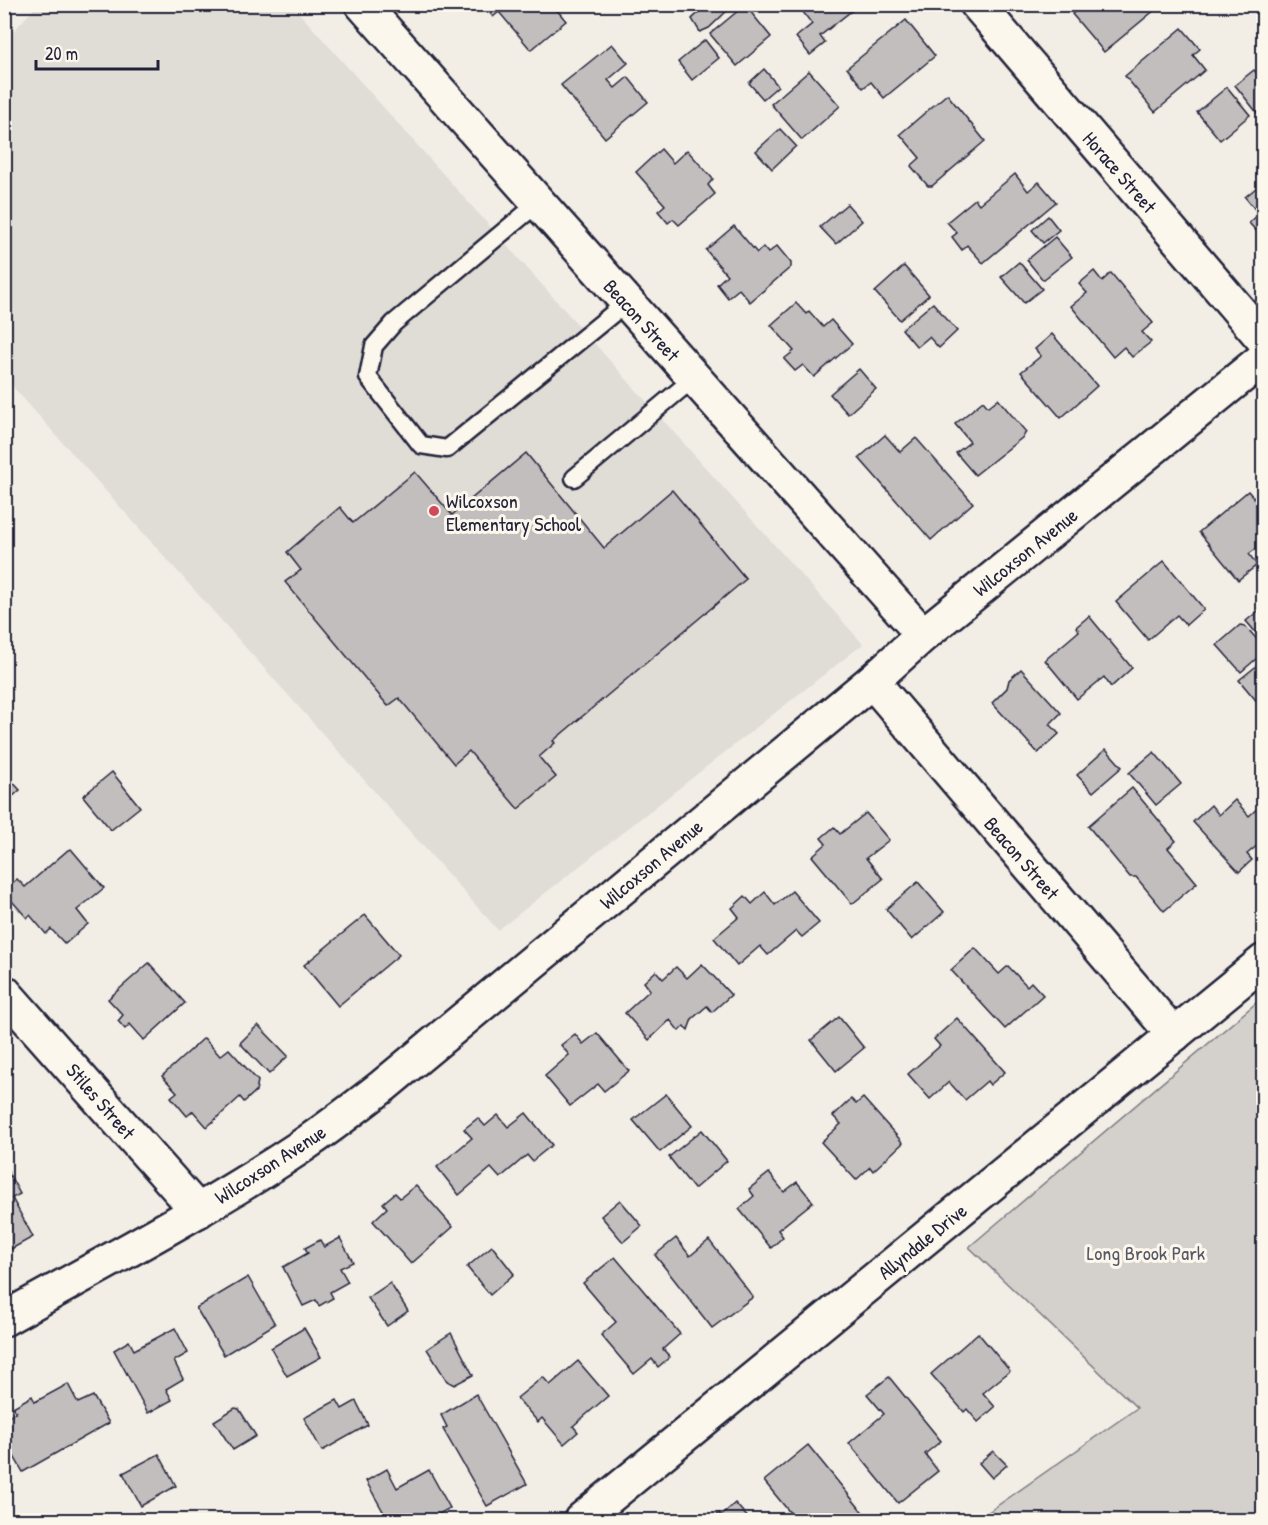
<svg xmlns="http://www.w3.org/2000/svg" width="1268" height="1525" viewBox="0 0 1268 1525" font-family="'Patrick Hand',sans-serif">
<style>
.built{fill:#e0dcd6}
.green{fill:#d4d1cc;stroke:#7b7a84;stroke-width:1.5}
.building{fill:#c2bebe;stroke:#22223b;stroke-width:1.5}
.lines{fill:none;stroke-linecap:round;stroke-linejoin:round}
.service-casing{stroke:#22223b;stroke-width:21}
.minor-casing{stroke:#22223b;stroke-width:38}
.tertiary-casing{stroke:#22223b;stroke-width:38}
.service{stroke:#fbf7ec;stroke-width:16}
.minor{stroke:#fbf7ec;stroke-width:33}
.tertiary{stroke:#fbf7ec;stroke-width:33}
.poi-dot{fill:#d1495b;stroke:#fbf7ec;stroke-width:2}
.labels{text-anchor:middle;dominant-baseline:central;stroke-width:6;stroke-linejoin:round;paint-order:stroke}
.street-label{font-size:20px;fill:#22223b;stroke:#fbf7ec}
.poi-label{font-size:20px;fill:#22223b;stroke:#fbf7ec;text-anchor:start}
.park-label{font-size:20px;fill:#575766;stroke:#fbf7ec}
</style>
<rect width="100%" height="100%" fill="#f2eee5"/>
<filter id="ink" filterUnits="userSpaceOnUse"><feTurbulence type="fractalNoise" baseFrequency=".0167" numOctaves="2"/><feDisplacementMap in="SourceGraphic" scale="12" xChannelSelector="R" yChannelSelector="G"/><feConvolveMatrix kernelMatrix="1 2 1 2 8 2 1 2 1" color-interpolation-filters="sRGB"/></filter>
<g filter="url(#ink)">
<path class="built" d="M37 5H292L863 644 498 930 5 378 4 42Z"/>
<path class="green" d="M1263 997V1520H977L1137 1408 969 1247Z"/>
<g class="building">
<path d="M483 4H552L566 21 531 50 499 12 493 17Z"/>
<path d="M708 4H725L729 9 709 28 700 32 692 19Z"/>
<path d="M797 4H860L820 36 825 43 810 55 796 37 812 24Z"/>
<path d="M1083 4H1162L1104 52 1072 14Z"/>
<path d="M745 5 771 37 737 66 710 34Z"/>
<path d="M906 20 935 56 884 98 871 82 863 88 847 68Z"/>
<path d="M1182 28 1200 49 1193 55 1205 70 1155 112 1125 76Z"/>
<path d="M705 40 719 58 692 80 678 62Z"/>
<path d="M612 44 628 63 608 80 615 88 628 77 648 102 605 138 561 85Z"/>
<path d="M764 69 778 86 763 99 749 83Z"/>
<path d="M1254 70 1264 81V110L1258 114 1235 85Z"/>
<path d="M809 71 840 106 802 140 771 104Z"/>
<path d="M1227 87 1250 115 1220 140 1197 112Z"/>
<path d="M947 94 985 141 932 186H928L911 166 920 158 900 134Z"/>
<path d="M780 129 796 146 772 169 756 151Z"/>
<path d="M661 149 673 163 687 150 713 179 708 185 715 194 679 225 673 219 668 223 658 211 665 205 636 172Z"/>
<path d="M1264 172V239L1249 223 1259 214 1245 197 1262 183 1257 177Z"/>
<path d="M1015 174 1028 191 1039 182 1056 202 983 263 967 245 962 250 952 237 957 233 947 222 975 199 979 204Z"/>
<path d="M847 204 862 221 836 244 820 227Z"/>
<path d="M1048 216 1059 230 1043 243 1032 230Z"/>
<path d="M734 226 757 253 763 247 768 253 777 246 791 263V267L750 302 739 289 728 298 717 284 727 275 706 250Z"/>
<path d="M1055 237 1072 257 1043 280 1027 260Z"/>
<path d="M1019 262 1042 289 1024 303 1001 277Z"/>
<path d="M904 266 929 295 900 320 875 292Z"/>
<path d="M1094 271 1102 281 1111 273 1153 323 1142 332 1151 342 1132 357 1124 347 1113 357 1071 306 1087 293 1079 284Z"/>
<path d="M796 303 806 314 809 311 823 327 831 320 852 344 814 377 803 365 795 371 784 359 794 351 771 325Z"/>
<path d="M933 303 957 331 939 348 929 337 917 347 902 329Z"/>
<path d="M1052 334 1097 386 1061 418 1021 372 1041 356 1035 349Z"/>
<path d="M859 369 876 389 848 414 830 394Z"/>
<path d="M998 399 1026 432 1023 437 975 475 956 453 970 442 955 424 983 401 988 407Z"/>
<path d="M885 435 900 452 916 438 973 503 931 540 859 458Z"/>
<path d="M526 453 604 548 672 490 746 579 553 741 555 743 539 757 556 777 518 809 469 751 454 764 399 698 388 706 285 582 301 570 287 552 340 507 353 523 415 472 452 515Z"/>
<path d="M1248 491 1264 510V543L1249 554 1257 565 1238 580 1199 532Z"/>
<path d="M1164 561 1204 609 1186 625 1177 615 1148 640 1116 602Z"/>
<path d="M1264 606V642L1246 621Z"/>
<path d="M1089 616 1132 668 1111 687 1104 677 1077 699 1045 660 1079 631 1076 627Z"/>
<path d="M1240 625 1245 626 1264 647V652L1241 672 1217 645Z"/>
<path d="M1264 660V710L1239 680Z"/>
<path d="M1021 669 1061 713 1050 724 1059 734 1038 753 992 703 1007 688 1009 680Z"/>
<path d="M1106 749 1122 767 1093 792 1077 775Z"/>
<path d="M1154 752 1181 784 1156 805 1129 773Z"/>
<path d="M112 772 140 807 111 830 83 796Z"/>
<path d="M4 773 20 790 4 804Z"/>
<path d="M1132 788 1176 841 1168 848 1197 883 1164 911 1136 877H1130L1088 826Z"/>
<path d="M1235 800 1249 816 1261 805 1264 809V840L1247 854 1252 860 1239 872 1193 822 1211 805 1219 815Z"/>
<path d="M866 813 889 840 866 858 883 879 852 904 812 856 826 844 821 838 834 827 840 834Z"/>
<path d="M71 849 104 888 77 910 88 924 65 944 51 929 46 934 30 915 27 918 4 892V890L17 879 25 887 68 850Z"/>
<path d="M918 882 944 912 912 940 886 909Z"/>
<path d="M792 891 819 923 802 937 796 931 768 955 760 946 737 966 714 938 739 917 732 908 745 896 752 904 765 892 775 905Z"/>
<path d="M365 915 399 955 338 1006 304 965Z"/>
<path d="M975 948 999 974 1008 966 1027 986 1031 982 1043 995 1005 1029 951 970Z"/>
<path d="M149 963 185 1003 144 1040 130 1024 125 1029 118 1021 123 1015 108 999Z"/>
<path d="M702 964 731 995 712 1012 707 1006 692 1019 688 1030 684 1026 679 1031 670 1020 649 1040 625 1013 650 990 644 982 656 971 663 979 676 967 687 978Z"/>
<path d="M839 1017 864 1048 836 1071 811 1040Z"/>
<path d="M957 1018 1005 1072 990 1085 987 1081 965 1100 949 1082 930 1099 908 1074 940 1046 934 1039Z"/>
<path d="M258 1025 288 1056 269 1074 240 1043Z"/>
<path d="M597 1033 629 1071 604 1091 598 1084 570 1106 545 1076 569 1055 561 1045 575 1034 583 1044Z"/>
<path d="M204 1038 220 1056 229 1049 258 1081 256 1091 244 1102 240 1097 207 1127 193 1111 187 1116 171 1097 177 1092 162 1076Z"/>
<path d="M666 1094 692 1126 660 1152 633 1120Z"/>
<path d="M863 1098 903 1143 873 1171 870 1167 856 1180 821 1142 841 1124 833 1116 851 1099 856 1104Z"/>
<path d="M526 1113 552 1145 532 1161 527 1155 500 1178 491 1168 459 1195 437 1167 472 1138 464 1129 478 1118 485 1126 498 1115 508 1127Z"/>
<path d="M702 1130 727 1161 694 1189 669 1157Z"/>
<path d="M7 1170 20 1194 12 1198 33 1237 4 1253V1172Z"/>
<path d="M769 1173 784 1192 797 1182 813 1202 778 1230 783 1237 771 1248 739 1209 754 1196 749 1189Z"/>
<path d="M416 1185 453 1227 411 1264 373 1221 387 1208 383 1203 395 1193 400 1198Z"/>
<path d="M620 1200 642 1226 623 1242 601 1216Z"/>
<path d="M340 1238 353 1262 340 1268 348 1282 330 1292 333 1298 319 1306 316 1300 303 1306 283 1267 308 1253 305 1248 320 1240 324 1247Z"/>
<path d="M676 1238 690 1256 709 1240 753 1297 712 1328 655 1255Z"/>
<path d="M492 1246 514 1274 490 1295 467 1267Z"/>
<path d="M615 1257 680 1334 663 1349 670 1357 658 1367 652 1359 634 1374 601 1335 616 1322 583 1283Z"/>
<path d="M248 1277 275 1324 224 1355 196 1308Z"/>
<path d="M390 1283 408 1311 387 1326 368 1298Z"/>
<path d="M175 1328 188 1353 174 1361 183 1379 166 1389 172 1400 148 1413 114 1350 129 1341 134 1350Z"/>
<path d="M304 1328 321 1357 287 1376 271 1348Z"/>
<path d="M451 1333 473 1375 454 1385 447 1381 427 1349Z"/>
<path d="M978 1333 1010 1371 983 1393 995 1407 978 1422 967 1409 964 1412 931 1374Z"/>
<path d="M578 1361 608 1396 573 1426 578 1432 564 1444 542 1418 538 1422 517 1398 543 1377 550 1385Z"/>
<path d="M889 1377 941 1441 925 1454 938 1471 898 1503 849 1443 884 1414 867 1394Z"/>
<path d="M68 1384 78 1403 93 1396 109 1423 23 1472 4 1439V1418L16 1412 13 1407 32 1396 35 1402Z"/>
<path d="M476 1394 527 1484 487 1506 443 1429 447 1427 441 1415Z"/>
<path d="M337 1400 342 1409 356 1401 368 1425 322 1451 304 1418Z"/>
<path d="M235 1408 239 1409 256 1436 233 1450 214 1421Z"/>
<path d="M808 1445 865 1515 859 1520H796L764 1481Z"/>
<path d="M993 1451 1007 1465 992 1478 979 1463Z"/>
<path d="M159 1454 176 1486 141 1506 123 1473Z"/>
<path d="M387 1469 397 1488 429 1470 450 1508 428 1520H388L366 1481Z"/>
<path d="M735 1503 750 1520H710L719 1513 721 1516Z"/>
<path d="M140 1512 145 1520H125Z"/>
</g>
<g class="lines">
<defs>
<g id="service">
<path d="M538 203 394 323 374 346 368 377 421 445 447 449 627 302"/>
<path d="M574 478 694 378"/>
</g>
<g id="minor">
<path d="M362 4 923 635"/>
<path d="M977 4 1264 340"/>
<path d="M872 681 1174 1035"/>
<path d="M4 992 198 1211"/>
<path d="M581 1520 1264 961"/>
</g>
<path id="tertiary" d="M4 1319C104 1263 206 1210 302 1146 330 1127 356 1107 383 1086L872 681 923 635 1264 358"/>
</defs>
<use href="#service" class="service-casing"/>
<use href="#minor" class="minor-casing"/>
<use href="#tertiary" class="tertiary-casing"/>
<use href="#service" class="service"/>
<use href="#minor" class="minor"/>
<use href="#tertiary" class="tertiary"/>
</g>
</g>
<circle class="poi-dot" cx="434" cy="511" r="6"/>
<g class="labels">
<g class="street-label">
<text transform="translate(1120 172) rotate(49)">Horace Street</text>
<text transform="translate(642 320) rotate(48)">Beacon Street</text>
<text transform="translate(1025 552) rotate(-39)">Wilcoxson Avenue</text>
<text transform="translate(1022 858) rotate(49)">Beacon Street</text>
<text transform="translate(651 864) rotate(-40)">Wilcoxson Avenue</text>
<text transform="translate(101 1101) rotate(49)">Stiles Street</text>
<text transform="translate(270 1164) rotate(-33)">Wilcoxson Avenue</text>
<text transform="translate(922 1241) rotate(-39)">Allyndale Drive</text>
</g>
<g class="poi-label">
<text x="446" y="500">Wilcoxson<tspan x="446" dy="23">Elementary School</tspan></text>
</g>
<g class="park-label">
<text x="1146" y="1252">Long Brook Park</text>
</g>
</g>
<rect width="1268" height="1525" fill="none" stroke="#fbf7ec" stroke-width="24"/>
<rect x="12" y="12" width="1244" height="1501" fill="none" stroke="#22223b" stroke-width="2" filter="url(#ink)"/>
<path d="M36 60v9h122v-9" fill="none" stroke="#22223b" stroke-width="3"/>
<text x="45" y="60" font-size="18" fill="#22223b" stroke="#fbf7ec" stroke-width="4.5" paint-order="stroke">20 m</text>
</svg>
